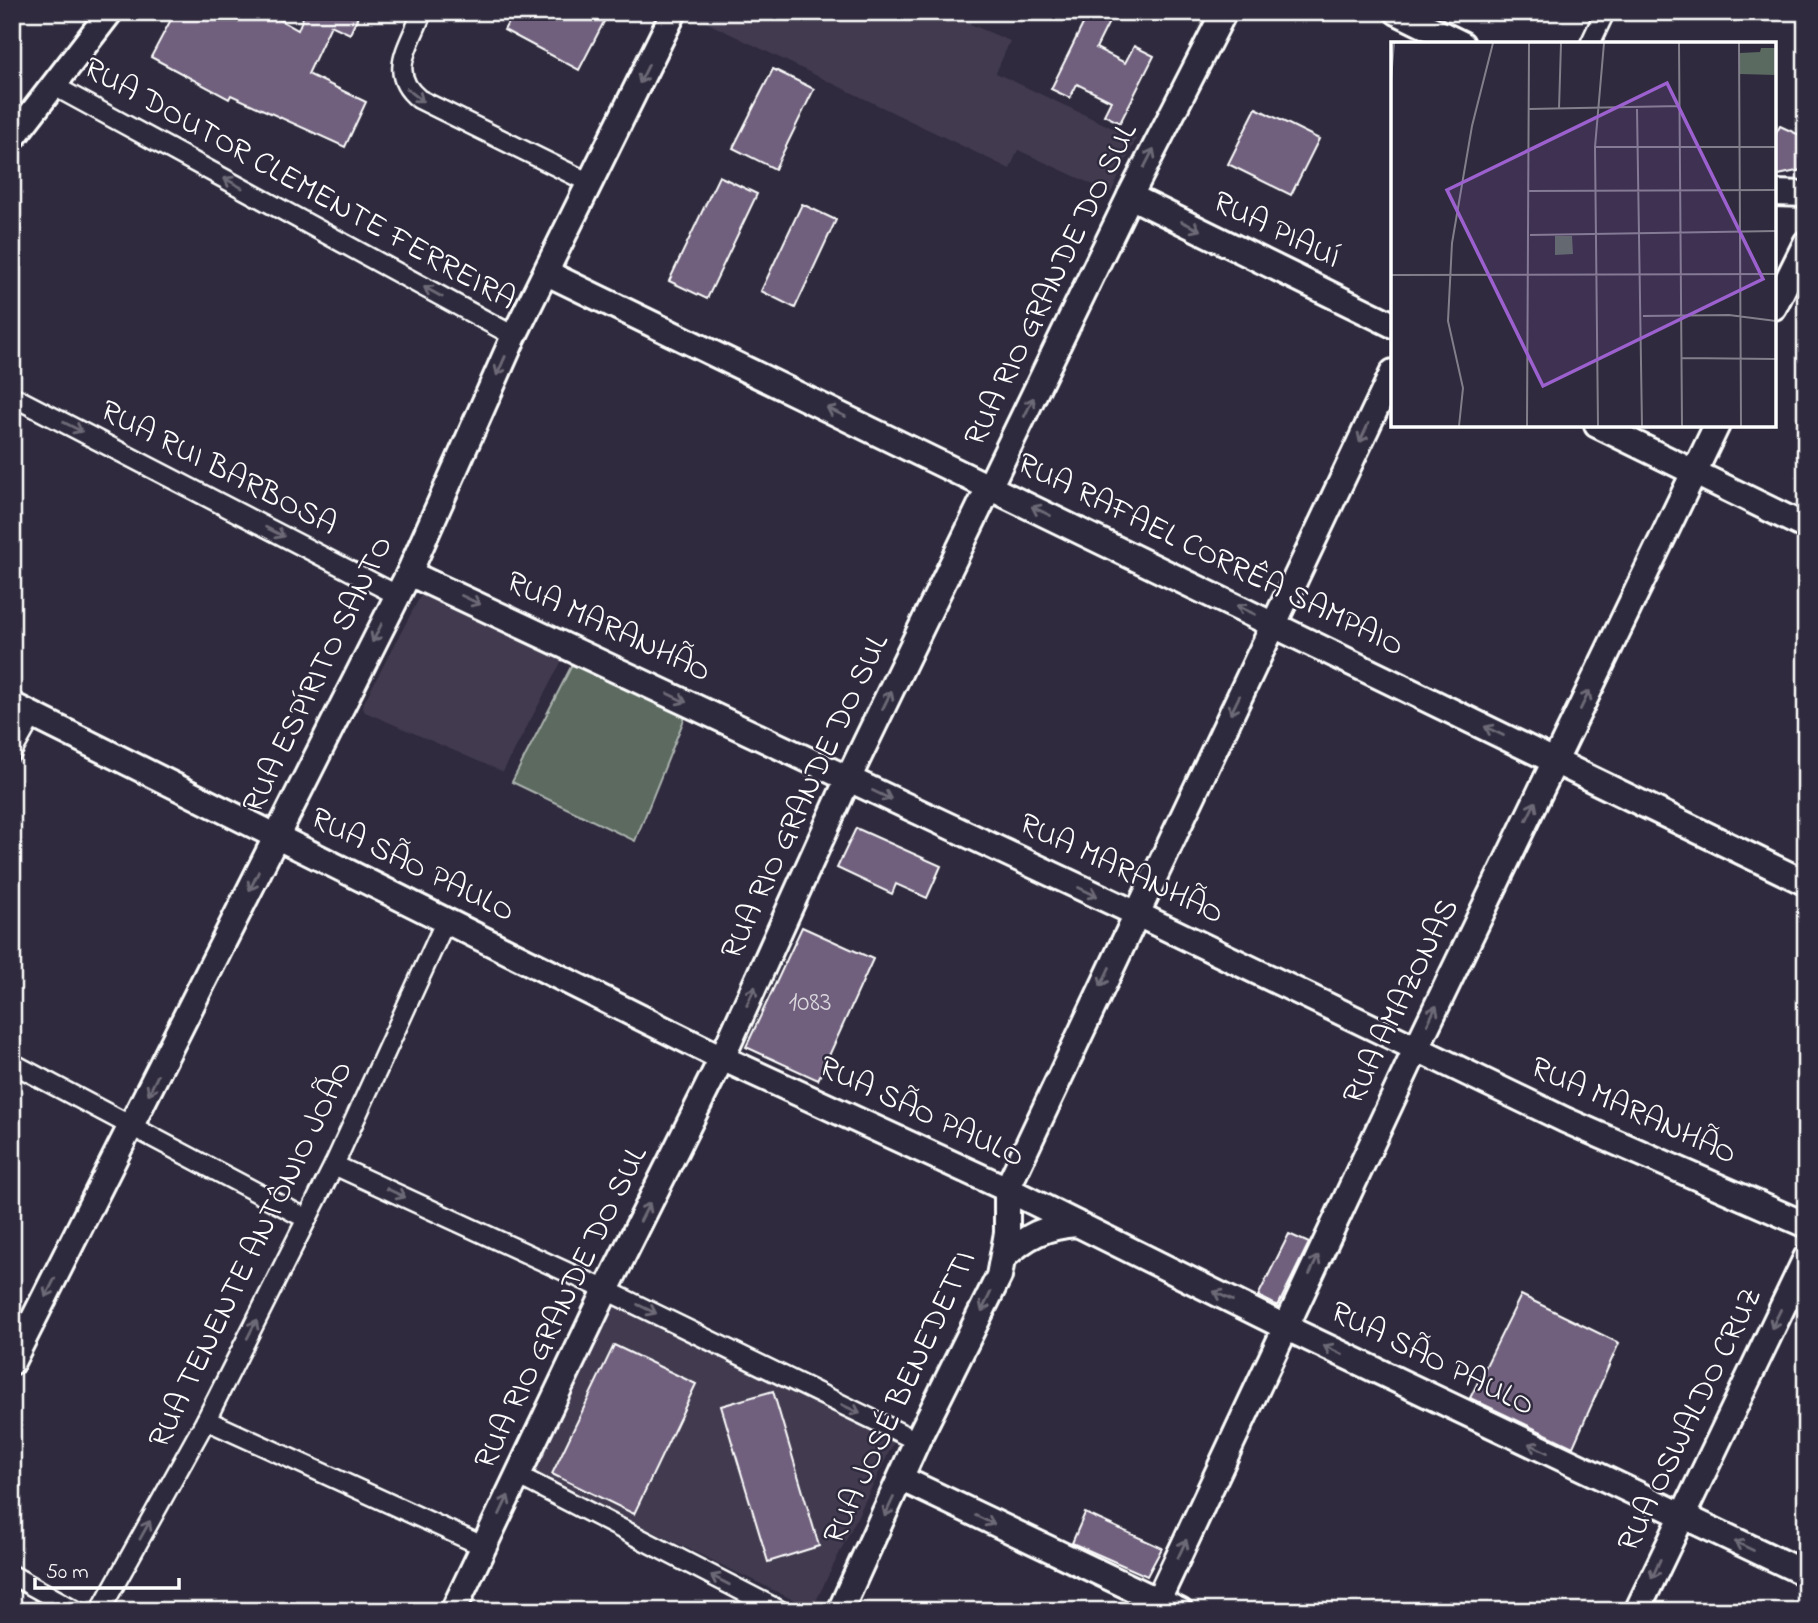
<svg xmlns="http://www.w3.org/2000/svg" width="1818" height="1623" viewBox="0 0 1818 1623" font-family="'Indie Flower',sans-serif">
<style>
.built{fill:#423a50}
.green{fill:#5b6a61;stroke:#adb4b0;stroke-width:2}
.building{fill:#70617d;stroke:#fff;stroke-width:2}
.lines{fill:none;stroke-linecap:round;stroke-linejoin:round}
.street-casing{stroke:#fff;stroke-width:23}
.secondary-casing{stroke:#fff;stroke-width:30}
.street{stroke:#2f2a3d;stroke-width:18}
.secondary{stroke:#2f2a3d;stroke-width:24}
.oneway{stroke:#6d6a77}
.labels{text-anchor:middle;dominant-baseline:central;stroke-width:5;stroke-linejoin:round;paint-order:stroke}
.number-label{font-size:28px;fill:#dbd8de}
.street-label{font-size:32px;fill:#fff;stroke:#2f2a3d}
.inset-road{fill:none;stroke:#827f8b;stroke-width:2}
.view{fill:#9c61cf;fill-opacity:0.15;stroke:#9c61cf;stroke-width:3.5}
.inset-edge{fill:none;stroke:#fff;stroke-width:3.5}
</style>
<rect width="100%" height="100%" fill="#2f2a3d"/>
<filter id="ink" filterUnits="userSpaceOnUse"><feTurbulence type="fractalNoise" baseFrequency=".0143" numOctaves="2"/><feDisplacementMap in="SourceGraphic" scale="14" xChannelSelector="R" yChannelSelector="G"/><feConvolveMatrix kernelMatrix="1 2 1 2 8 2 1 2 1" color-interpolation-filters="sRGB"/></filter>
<g filter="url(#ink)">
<g class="built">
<path d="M692 12H974L970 24 1010 41 996 73 1136 139 1111 193 1018 150 1010 169 691 15Z"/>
<path d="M424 589 566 653 503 772 365 712 362 706Z"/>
<path d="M615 1301 896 1438 812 1609 531 1472Z"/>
</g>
<path class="green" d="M574 661 687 712 635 841 512 782Z"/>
<g class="building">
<path d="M175 12H266L298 30 305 12H360L350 34 331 25 308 74 366 102 345 147 231 95 229 99 151 57Z"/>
<path d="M514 12H609L579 70 504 30Z"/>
<path d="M1089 12H1114L1096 48 1125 63 1134 46 1154 56 1120 123 1104 115 1111 101 1077 84 1070 98 1051 89Z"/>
<path d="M773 69 814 89 775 169 733 148Z"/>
<path d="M1256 108 1319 139 1291 195 1228 164Z"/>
<path d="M1780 126 1806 138V169L1774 176V137Z"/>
<path d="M719 176 757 194 707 299 669 281Z"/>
<path d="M802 204 836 220 795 308 761 291Z"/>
<path d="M856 828 941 866 927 898 896 884 892 894 837 868Z"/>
<path d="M802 927 873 959 818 1080 746 1047Z"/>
<path d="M1289 1234 1309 1243 1278 1306 1258 1296Z"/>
<path d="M1521 1295 1619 1343 1573 1447 1470 1398Z"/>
<path d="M614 1345 696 1384 634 1514 552 1474Z"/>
<path d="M773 1391 819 1546 768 1562 721 1406Z"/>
<path d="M1085 1513 1162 1548 1147 1576 1072 1543Z"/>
</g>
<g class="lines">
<defs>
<g id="street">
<path d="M422 12C410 46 386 73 419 99L590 183"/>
<path d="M1590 44 1605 12"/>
<path d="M54 86 514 336"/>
<path d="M12 396 397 595"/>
<path d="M12 752 33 715"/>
<path d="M12 1063 307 1219"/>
<path d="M334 1165 606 1290 917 1441"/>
<path d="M206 1420 485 1547"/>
<path d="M517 1475 781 1611"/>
<path d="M12 1575 77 1611"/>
<path d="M100 1611 206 1420 334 1165 446 920"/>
</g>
<g id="secondary">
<path d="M1397 12 1462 44"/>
<path d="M12 139 110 12"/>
<path d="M1774 193 1806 194"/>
<path d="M1130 196 1393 325"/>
<path d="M547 273 1806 883"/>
<path d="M1774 307 1806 243"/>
<path d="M1597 425 1806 527"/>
<path d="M409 573 1135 913 1565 1120 1806 1225"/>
<path d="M12 705 722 1058 1007 1189 1285 1327 1806 1574"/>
<path d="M1004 1257C1026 1236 1046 1226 1077 1224"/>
<path d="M12 1362 409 573 514 336 674 12"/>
<path d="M902 1479 1180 1611"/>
<path d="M453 1611 606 1290 722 1058 848 779 1130 196 1224 12"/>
<path d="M840 1611 917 1441 999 1276 1007 1233V1189L1393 372"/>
<path d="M1153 1611 1417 1047 1717 425"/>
<path d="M1637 1611 1806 1258"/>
</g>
</defs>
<use href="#street" class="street-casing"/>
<use href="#secondary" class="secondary-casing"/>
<use href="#street" class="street"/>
<use href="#secondary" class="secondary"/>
</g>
<defs><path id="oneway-shaft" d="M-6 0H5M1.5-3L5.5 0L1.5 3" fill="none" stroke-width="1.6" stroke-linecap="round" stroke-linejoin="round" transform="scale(1.75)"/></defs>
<g class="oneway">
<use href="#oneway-shaft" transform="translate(644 74) rotate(116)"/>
<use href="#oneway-shaft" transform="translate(415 95) rotate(38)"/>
<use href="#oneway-shaft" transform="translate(1149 158) rotate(-63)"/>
<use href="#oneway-shaft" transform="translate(233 183) rotate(-151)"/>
<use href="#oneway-shaft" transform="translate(1191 226) rotate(26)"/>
<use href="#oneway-shaft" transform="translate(433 292) rotate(-151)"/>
<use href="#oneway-shaft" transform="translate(501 366) rotate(114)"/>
<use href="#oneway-shaft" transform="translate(1029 407) rotate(-64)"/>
<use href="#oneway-shaft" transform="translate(836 412) rotate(-154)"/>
<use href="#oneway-shaft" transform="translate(73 427) rotate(27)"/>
<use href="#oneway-shaft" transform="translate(1364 433) rotate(115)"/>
<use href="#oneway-shaft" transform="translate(1041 511) rotate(-154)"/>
<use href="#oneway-shaft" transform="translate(275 532) rotate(27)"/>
<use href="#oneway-shaft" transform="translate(471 600) rotate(25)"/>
<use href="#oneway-shaft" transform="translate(1246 610) rotate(-154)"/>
<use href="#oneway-shaft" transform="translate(377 633) rotate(117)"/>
<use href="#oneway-shaft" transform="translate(677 698) rotate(25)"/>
<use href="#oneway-shaft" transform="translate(887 700) rotate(-64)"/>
<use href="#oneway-shaft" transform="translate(1585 700) rotate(-64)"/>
<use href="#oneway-shaft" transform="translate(1235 705) rotate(116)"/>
<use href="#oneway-shaft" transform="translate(1494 731) rotate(-154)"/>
<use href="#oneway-shaft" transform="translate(882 795) rotate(25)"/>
<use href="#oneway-shaft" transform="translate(1531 811) rotate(-64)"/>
<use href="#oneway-shaft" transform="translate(254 881) rotate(116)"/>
<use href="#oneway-shaft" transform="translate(1088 892) rotate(25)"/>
<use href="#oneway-shaft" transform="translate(1105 977) rotate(115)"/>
<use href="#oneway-shaft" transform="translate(751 996) rotate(-66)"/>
<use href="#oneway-shaft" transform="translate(1432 1015) rotate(-64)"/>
<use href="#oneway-shaft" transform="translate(153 1085) rotate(116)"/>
<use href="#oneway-shaft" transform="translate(396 1193) rotate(25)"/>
<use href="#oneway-shaft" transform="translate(645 1212) rotate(-63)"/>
<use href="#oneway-shaft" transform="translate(1314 1265) rotate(-65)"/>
<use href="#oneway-shaft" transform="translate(50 1288) rotate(117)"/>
<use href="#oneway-shaft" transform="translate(1223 1296) rotate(-154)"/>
<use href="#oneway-shaft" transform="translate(986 1302) rotate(116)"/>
<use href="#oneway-shaft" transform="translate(647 1309) rotate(26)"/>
<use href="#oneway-shaft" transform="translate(1776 1319) rotate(116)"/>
<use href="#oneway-shaft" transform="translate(252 1329) rotate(-63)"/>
<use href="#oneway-shaft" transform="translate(1333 1350) rotate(-154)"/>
<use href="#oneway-shaft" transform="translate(851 1409) rotate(26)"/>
<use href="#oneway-shaft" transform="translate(1538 1448) rotate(-154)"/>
<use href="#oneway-shaft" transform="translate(504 1505) rotate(-65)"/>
<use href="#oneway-shaft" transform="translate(889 1507) rotate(115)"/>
<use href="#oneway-shaft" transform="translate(985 1520) rotate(25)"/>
<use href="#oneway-shaft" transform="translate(145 1530) rotate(-61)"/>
<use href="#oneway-shaft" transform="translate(1744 1546) rotate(-155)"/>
<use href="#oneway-shaft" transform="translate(1182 1549) rotate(-65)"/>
<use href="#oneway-shaft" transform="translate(1656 1569) rotate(114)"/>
<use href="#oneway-shaft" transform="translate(720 1580) rotate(-153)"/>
</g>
</g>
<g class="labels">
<g class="number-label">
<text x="810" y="1003">1083</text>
</g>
<g class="street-label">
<text transform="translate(299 185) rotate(29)">RUA DOUTOR CLEMENTE FERREIRA</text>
<text transform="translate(1276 231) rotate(26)">RUA PIAUÍ</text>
<text transform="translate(1052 285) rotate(-64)">RUA RIO GRANDE DO SUL</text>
<text transform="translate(218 469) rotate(27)">RUA RUI BARBOSA</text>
<text transform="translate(1210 556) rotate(26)">RUA RAFAEL CORRÊA SAMPAIO</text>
<text transform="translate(608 628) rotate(25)">RUA MARANHÃO</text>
<text transform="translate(319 675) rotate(-64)">RUA ESPÍRITO SANTO</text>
<text transform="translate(806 797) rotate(-65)">RUA RIO GRANDE DO SUL</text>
<text transform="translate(412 866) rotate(26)">RUA SÃO PAULO</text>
<text transform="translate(1121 870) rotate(25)">RUA MARANHÃO</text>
<text transform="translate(1402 1002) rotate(-64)">RUA AMAZONAS</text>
<text transform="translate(1633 1112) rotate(24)">RUA MARANHÃO</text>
<text transform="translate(921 1113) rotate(25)">RUA SÃO PAULO</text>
<text transform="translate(252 1255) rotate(-64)">RUA TENENTE ANTÔNIO JOÃO</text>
<text transform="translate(562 1308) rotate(-64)">RUA RIO GRANDE DO SUL</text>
<text transform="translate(1432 1360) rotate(26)">RUA SÃO PAULO</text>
<text transform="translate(901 1398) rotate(-65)">RUA JOSÉ BENEDETTI</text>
<text transform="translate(1691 1420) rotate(-64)">RUA OSWALDO CRUZ</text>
</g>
</g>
<g transform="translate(1391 42)">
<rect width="385" height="385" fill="#2f2a3d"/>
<path d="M370 6H385V33L349 32V11L369 10ZM164 194H181L182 212 164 213Z" fill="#5b6a61"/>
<path class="inset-road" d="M288 1 291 384M348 1 350 384M0 38 3 1M138 67 289 64M168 67 170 1M246 67 251 384M204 105H385M138 149 385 148M139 193 385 189M0 233 385 232M252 274 338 273 385 279M291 316 385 317M68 384 72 346 57 279 61 201 81 84 102 1M136 384 138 1M207 384 204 105 213 1"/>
<path class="view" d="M276 41 372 237 152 344 56 148Z"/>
<rect width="385" height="385" class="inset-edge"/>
</g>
<rect width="1818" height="1623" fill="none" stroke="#2f2a3d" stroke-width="42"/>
<rect x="21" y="21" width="1776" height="1581" fill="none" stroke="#fff" stroke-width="2.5" filter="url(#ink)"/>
<path d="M35 1578v10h144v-10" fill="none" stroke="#ffffff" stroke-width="3.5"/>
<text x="46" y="1578" font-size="21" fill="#ffffff" stroke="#2f2a3d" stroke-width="5" paint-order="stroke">50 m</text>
</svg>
